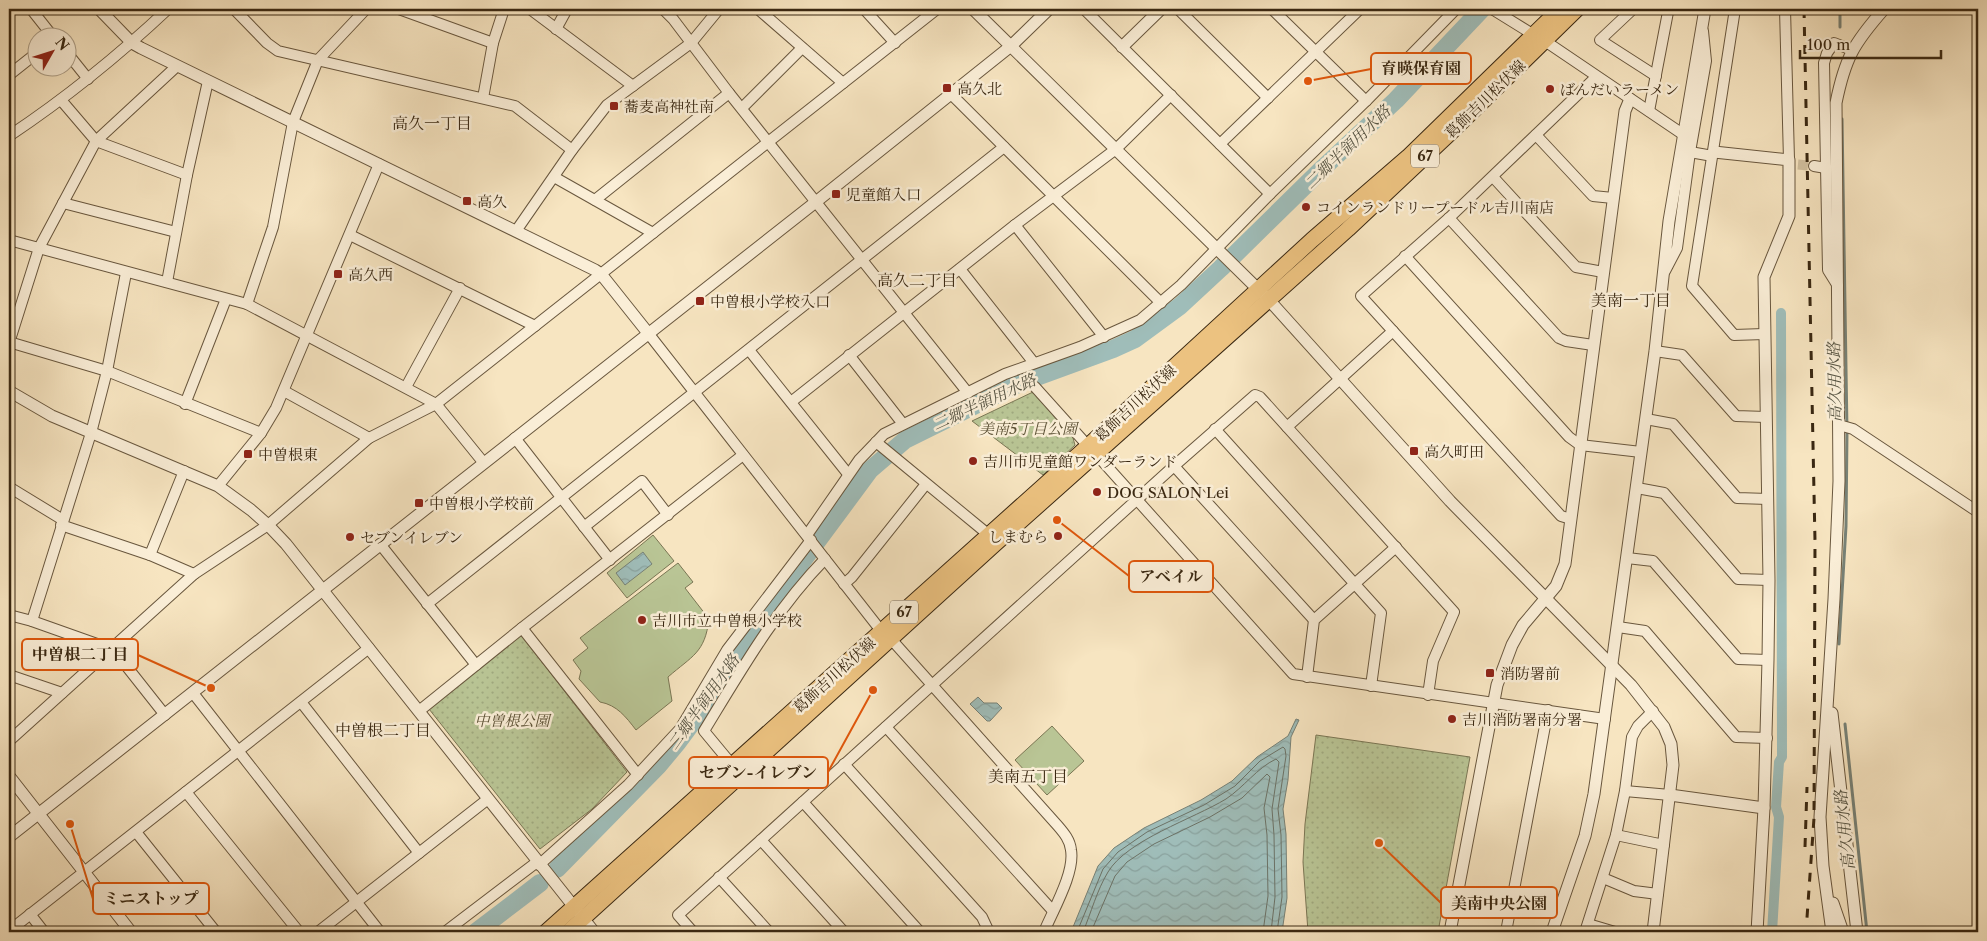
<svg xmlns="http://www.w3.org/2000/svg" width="1987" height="941" viewBox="0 0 1987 941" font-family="'Libre Caslon Text','Noto Serif JP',serif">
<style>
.grass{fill:#b9c595;stroke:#7a7654}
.park{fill:url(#park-dots);stroke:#7a7654}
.water{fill:url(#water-waves);stroke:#778176}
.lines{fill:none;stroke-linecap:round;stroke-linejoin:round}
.shore{stroke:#6c7266;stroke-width:1}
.stream{stroke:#778176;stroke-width:3}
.canal{stroke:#9fbdb9;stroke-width:10}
.river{stroke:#9fbdb9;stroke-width:18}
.minor-tunnel{stroke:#d1bf9e;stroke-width:10;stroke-dasharray:10 5;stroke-linecap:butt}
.minor-casing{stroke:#69573e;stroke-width:12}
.tertiary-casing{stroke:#69573e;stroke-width:13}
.primary-casing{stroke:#3a2812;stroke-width:17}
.minor{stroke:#faeed7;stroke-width:10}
.tertiary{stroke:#faeed7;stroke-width:11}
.primary{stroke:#ecc280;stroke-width:15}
.rail{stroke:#3a2812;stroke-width:3;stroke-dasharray:9 9;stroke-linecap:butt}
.poi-dot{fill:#8f2418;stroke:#faeed7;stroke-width:2}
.labels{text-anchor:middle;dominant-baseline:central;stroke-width:5;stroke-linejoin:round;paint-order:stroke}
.shield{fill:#faeed7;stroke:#74634d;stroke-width:1}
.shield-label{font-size:14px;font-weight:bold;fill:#3a2812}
.poi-label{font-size:15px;fill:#3a2812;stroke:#faeed7;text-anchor:start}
.street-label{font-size:15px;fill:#3a2812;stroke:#faeed7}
.park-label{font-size:15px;font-style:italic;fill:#5a4f33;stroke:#faeed7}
.neighbourhood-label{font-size:16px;fill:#3a2812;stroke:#faeed7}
.water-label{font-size:16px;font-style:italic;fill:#585544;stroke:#faeed7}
.leader{fill:none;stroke:#df570c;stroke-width:2}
.callout-dot{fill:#df570c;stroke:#faeed7;stroke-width:2}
.callout{fill:#faeed7;stroke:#df570c;stroke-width:2}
.callout-label{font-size:16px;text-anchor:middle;font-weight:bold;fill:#3a2812}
</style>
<defs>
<pattern id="park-dots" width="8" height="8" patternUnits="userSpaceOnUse" patternTransform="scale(1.25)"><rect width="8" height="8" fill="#b9c595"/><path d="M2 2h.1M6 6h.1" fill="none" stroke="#a0a97f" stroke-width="1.8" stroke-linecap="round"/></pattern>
<pattern id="water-waves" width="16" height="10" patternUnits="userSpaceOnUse" patternTransform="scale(1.25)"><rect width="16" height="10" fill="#9fbdb9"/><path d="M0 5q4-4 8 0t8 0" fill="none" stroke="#8aa29e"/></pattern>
</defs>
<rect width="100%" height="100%" fill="#f7e5c1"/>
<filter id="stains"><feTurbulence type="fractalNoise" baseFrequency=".004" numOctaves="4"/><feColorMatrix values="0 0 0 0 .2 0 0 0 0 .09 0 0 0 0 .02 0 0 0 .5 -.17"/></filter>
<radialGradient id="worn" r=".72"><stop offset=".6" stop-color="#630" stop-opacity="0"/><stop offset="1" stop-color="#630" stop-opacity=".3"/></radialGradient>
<g class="grass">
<path d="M653 535 674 561 627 598 607 573Z"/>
<path d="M678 563 693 582 685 588 709 619C705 653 692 656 668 677L672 701 636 730C626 717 617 705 600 702L579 679 581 671 573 660 588 648 580 638Z"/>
<path d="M1052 726 1084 761 1047 795 1015 760Z"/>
</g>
<g class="park">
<path d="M1033 392 1073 438 1075 445 1043 475 972 421Z"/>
<path d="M521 635 627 772 592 809 540 849 429 709Z"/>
<path d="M1316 735 1470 757 1438 932H1308L1303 862 1305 824Z"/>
</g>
<g class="water">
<path d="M643 552 652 564 625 585 616 573Z"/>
<path d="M978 697 984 703H997L1002 708 990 721H987L970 704Z"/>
<path d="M1296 719 1299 720 1291 737 1288 780 1283 809 1286 834 1287 898 1282 932H1071L1098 866 1114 848 1144 828 1201 800 1232 781 1257 757 1288 736Z"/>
</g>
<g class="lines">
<g class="shore">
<path d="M1077 932 1103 869 1118 852 1147 832 1204 805 1235 786 1260 761 1283 747 1285 749 1286 756 1278 809 1281 835 1282 897 1277 932"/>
<path d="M1083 932C1091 913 1097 890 1108 872 1127 840 1193 819 1226 799 1244 787 1257 768 1276 759L1279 762 1272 809 1274 835 1275 897 1271 932"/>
<path d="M1091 932 1115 876 1127 862 1154 844 1210 817 1242 798 1267 774 1270 777 1264 808 1267 835 1268 896 1263 932"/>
</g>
<g class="stream">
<path d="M1840 9V27"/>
<path d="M1839 644 1846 526 1847 431 1842 119"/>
<path d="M1845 724 1867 932"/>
</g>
<path class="canal" d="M1772 932 1779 817 1776 807 1779 762 1782 757 1781 313"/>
<g class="river">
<path d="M557 869 658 766 678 742 698 715 764 613 870 470 905 440 1020 383 1113 349 1135 339 1180 306 1221 268 1323 168 1396 100 1482 9"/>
<path d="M476 932 540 883"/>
</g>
<path class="minor-tunnel" d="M1783 163 1814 166"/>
<defs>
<g id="minor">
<path d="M31 9 54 38"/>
<path d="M234 9 267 43 278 51 515 106 572 150"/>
<path d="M399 9 493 43"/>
<path d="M530 9 633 86"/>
<path d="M663 9 673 19 729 93 968 393"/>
<path d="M758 9 843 83"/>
<path d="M864 9 895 43"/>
<path d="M1084 9 1270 194"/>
<path d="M1178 9 1268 98"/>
<path d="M1272 9 1366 101"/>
<path d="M1492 9 1534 35"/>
<path d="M1633 9 1600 40 1656 76"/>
<path d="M1735 9 1692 286 1734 335 1764 334"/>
<path d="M1785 9 1789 160"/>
<path d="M556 29 567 9"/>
<path d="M1545 41 1684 135"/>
<path d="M68 54 88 79"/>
<path d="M9 75 38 52"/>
<path d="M951 94 1161 303"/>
<path d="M483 98 493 43 504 9"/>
<path d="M61 100 96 141 187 175"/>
<path d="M742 108 802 48"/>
<path d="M1649 111 1668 12 1664 9"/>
<path d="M1536 135 1593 196 1613 198"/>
<path d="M9 136C66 98 118 56 168 9"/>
<path d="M1220 144 1360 9"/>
<path d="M1690 152 1707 155"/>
<path d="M1814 166 1826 168"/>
<path d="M554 177 653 233"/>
<path d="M1493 177 1576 267 1603 272"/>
<path d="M595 200 729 93"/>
<path d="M63 203 176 232"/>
<path d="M1449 218 1559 338 1566 341 1593 345"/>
<path d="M1015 225 1104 337"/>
<path d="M516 231 572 150 607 105 691 43 719 9"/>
<path d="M350 235 535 326"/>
<path d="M9 240 247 304 436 404 483 462"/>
<path d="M1405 256 1569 437 1580 445 1641 452"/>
<path d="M960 269 1034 363"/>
<path d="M1665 271 1677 248 1690 152 1706 61 1703 31"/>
<path d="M167 282 187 175 208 81"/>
<path d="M1838 286 1828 270 1824 63 1827 53 1834 43 1852 50"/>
<path d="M247 304 273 227 293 122 318 60 366 9"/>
<path d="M648 333 882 632"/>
<path d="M9 342 107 371 261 433"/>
<path d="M9 343 39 248 96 141 177 66"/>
<path d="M749 350 848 474"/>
<path d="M1655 351 1682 355 1736 416 1766 417"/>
<path d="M849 355 903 424"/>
<path d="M406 387 460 288"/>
<path d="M1035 387 1088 446"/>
<path d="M284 391 369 438"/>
<path d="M791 402 1015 225 1116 149 1171 95"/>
<path d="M185 404 226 299"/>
<path d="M1646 419 1673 424 1737 498 1768 499"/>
<path d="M1839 425 1853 429 1978 512"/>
<path d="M1287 427 1393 331"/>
<path d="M1215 429 1381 613 1371 686"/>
<path d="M515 438 610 560"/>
<path d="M876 442 989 535"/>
<path d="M1096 454 1293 674 1605 719"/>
<path d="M1174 466 1314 620"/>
<path d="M218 486 261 433 276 408 379 164"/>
<path d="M9 487 63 520"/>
<path d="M1637 488 1664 493 1738 579 1769 580"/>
<path d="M1571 519 1561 516 1361 296 1449 218 1596 77"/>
<path d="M61 525 150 555 194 574"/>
<path d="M584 527 642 481 668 515"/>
<path d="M807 535 859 460 884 434 1005 374 1080 347 1140 320 1181 285 1270 194 1366 101 1456 9"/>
<path d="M380 544 476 665"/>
<path d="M150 555 184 471"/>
<path d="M1627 558 1653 561 1738 659 1768 660"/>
<path d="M844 584 852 577 926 484"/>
<path d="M427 604 1004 147"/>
<path d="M9 615 32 621 111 649 116 653 165 715"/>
<path d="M32 621 91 433 107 371 126 273"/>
<path d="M1618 627 1645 631 1736 737 1767 738"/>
<path d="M522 628 638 775"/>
<path d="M891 639 1058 826C1064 833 1070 840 1071 850 1075 873 1053 910 1044 932"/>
<path d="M9 675 62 693"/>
<path d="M1307 677 1314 620 1396 547"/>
<path d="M193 693 380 932"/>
<path d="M301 702 419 853"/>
<path d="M419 711 522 628 743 455"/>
<path d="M886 727 1053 911"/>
<path d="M9 741 194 574 268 525 369 438 436 404 937 9"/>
<path d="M844 764 982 917 989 932"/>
<path d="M733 766 704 731C740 672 776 609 825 559"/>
<path d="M1625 791 1670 795"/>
<path d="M186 792 299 932"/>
<path d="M803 802 920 932"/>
<path d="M136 832 216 932"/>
<path d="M1616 835 1664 845"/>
<path d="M761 840 844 932"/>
<path d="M539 865 628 785 680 729 727 650 811 540"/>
<path d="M719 877 769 932"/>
<path d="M1603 878 1634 891 1658 894"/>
<path d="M30 914 44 932"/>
<path d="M1588 924 1615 932"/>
<path d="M9 931 369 648"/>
<path d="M318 932 488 799"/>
<path d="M445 932 537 862"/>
<path d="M693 932 678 915 1174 466 1255 395 1260 397 1454 612 1433 661 1428 695"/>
<path d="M1506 932 1548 710"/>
<path d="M1585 932 1616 835 1625 791 1632 737 1638 726 1653 711"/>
</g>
<g id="tertiary">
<path d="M99 9 132 43 141 48 595 270 601 274 648 333"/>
<path d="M973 9 1269 300 1450 501 1631 685 1664 727 1671 744 1673 765 1653 932"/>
<path d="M1122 47 1161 9"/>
<path d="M1714 152 1789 160V216L1764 277 1769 580 1768 660 1764 808 1757 932"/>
<path d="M9 391 52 416 218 486 251 510 268 525 286 544 594 932"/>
<path d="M1832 713 1857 932"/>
<path d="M9 776 131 932"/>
<path d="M1670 795 1764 808"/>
<path d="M9 837 817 201 1011 46 1049 9"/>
<path d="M1833 903 1843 932"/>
<path d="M1450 932 1497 685 1512 645 1523 625 1556 586 1565 564 1625 111 1630 99"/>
<path d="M1552 932 1585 836 1594 794 1655 351 1669 221 1705 9"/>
<path d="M1832 932 1823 866 1820 817 1834 599 1839 481 1836 103C1845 58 1854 43 1884 9"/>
</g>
<g id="primary">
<path d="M546 932 1088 446 1312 240 1408 157 1560 9"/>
<path d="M568 932 996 543 1348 229 1450 133 1577 9"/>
</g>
</defs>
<use href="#minor" class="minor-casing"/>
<use href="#tertiary" class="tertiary-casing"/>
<use href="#primary" class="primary-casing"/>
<use href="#minor" class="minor"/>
<use href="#tertiary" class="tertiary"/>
<use href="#primary" class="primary"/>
<g class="rail">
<path d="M1804 9 1815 541 1814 818 1806 932"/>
<path d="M1805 847 1807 787"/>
</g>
</g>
<g class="poi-dot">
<rect x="942" y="83" width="10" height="10" rx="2.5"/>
<circle cx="1550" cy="89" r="5"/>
<rect x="609" y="101" width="10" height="10" rx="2.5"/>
<rect x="831" y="189" width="10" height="10" rx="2.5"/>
<rect x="462" y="196" width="10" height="10" rx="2.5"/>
<circle cx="1306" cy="207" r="5"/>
<rect x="333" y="269" width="10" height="10" rx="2.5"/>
<rect x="695" y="296" width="10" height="10" rx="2.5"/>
<rect x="1409" y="446" width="10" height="10" rx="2.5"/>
<rect x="243" y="449" width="10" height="10" rx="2.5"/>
<circle cx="973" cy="461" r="5"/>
<circle cx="1097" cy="492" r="5"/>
<rect x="414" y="498" width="10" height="10" rx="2.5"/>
<circle cx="1058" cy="536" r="5"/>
<circle cx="350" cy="537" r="5"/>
<circle cx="642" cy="620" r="5"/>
<rect x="1485" y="668" width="10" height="10" rx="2.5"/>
<circle cx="1452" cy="719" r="5"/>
</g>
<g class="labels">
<g class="shield">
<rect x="1411" y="144.5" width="28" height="23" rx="4"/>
<rect x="890" y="600.5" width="28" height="23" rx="4"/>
</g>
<g class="shield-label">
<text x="1425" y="156">67</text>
<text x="904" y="612">67</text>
</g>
<g class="poi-label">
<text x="957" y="88">高久北</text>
<text x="1560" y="89">ばんだいラーメン</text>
<text x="624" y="106">蕎麦高神社南</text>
<text x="846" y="194">児童館入口</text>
<text x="477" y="201">高久</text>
<text x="1316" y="207">コインランドリープードル吉川南店</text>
<text x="348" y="274">高久西</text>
<text x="710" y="301">中曽根小学校入口</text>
<text x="1424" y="451">高久町田</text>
<text x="258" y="454">中曽根東</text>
<text x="983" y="461">吉川市児童館ワンダーランド</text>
<text x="1107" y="492">DOG SALON Lei</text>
<text x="429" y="503">中曽根小学校前</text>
<text x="1048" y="536" text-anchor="end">しまむら</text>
<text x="360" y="537">セブンイレブン</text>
<text x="652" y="620">吉川市立中曽根小学校</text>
<text x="1500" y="673">消防署前</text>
<text x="1462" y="719">吉川消防署南分署</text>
</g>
<g class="street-label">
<text transform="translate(1485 99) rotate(-44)">葛飾吉川松伏線</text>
<text transform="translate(1135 403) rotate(-43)">葛飾吉川松伏線</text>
<text transform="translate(834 675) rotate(-42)">葛飾吉川松伏線</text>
</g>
<g class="park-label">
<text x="1028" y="428">美南5丁目公園</text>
<text x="512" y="720">中曽根公園</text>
</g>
<g class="neighbourhood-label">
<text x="432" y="123">高久一丁目</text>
<text x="917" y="280">高久二丁目</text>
<text x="1631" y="300">美南一丁目</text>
<text x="383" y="730">中曽根二丁目</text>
<text x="1028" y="776">美南五丁目</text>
</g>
<g class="water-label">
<text transform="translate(1347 147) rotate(-44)">二郷半領用水路</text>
<text transform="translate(1834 382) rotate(-91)">高久用水路</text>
<text transform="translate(984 402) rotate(-25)">二郷半領用水路</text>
<text transform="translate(703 702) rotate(-55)">二郷半領用水路</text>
<text transform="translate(1844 830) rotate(-96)">高久用水路</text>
</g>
</g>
<path class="leader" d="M1308 81L1371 69M1057 520L1129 576M211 688L138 655M873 690L828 772M70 824L93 899M1379 843L1441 903"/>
<g class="callout-dot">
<circle cx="1308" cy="81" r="5"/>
<circle cx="1057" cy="520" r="5"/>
<circle cx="211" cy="688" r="5"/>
<circle cx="873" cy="690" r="5"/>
<circle cx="70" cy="824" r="5"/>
<circle cx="1379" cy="843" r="5"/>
</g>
<g class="callout">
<rect x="1371" y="53" width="100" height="31" rx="5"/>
<rect x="1129" y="561" width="84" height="31" rx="5"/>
<rect x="22" y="639" width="116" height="31" rx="5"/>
<rect x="689" y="757" width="139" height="31" rx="5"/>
<rect x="93" y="883" width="116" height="31" rx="5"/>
<rect x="1441" y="887" width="116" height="31" rx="5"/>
</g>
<g class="callout-label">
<text x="1421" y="74">育暎保育園</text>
<text x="1171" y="582">アベイル</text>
<text x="80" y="660">中曽根二丁目</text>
<text x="758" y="778">セブン-イレブン</text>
<text x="151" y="904">ミニストップ</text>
<text x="1499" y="909">美南中央公園</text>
</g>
<rect width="1987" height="941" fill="none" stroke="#f7e5c1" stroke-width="30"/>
<rect x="10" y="10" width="1967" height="921" fill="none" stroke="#3a2812" stroke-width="2.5"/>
<rect x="15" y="15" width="1957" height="911" fill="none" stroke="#3a2812"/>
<g transform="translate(52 52) rotate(51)"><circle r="24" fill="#faeed7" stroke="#ad9f88"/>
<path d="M0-4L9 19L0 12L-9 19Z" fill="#8f2418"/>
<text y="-8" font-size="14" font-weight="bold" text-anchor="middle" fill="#3a2812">N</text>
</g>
<path d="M1800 50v8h141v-8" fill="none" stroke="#3a2812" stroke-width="2.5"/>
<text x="1807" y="50" font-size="15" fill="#3a2812" stroke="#faeed7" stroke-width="4" paint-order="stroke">100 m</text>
<rect width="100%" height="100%" filter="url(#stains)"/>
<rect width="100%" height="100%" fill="url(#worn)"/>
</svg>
